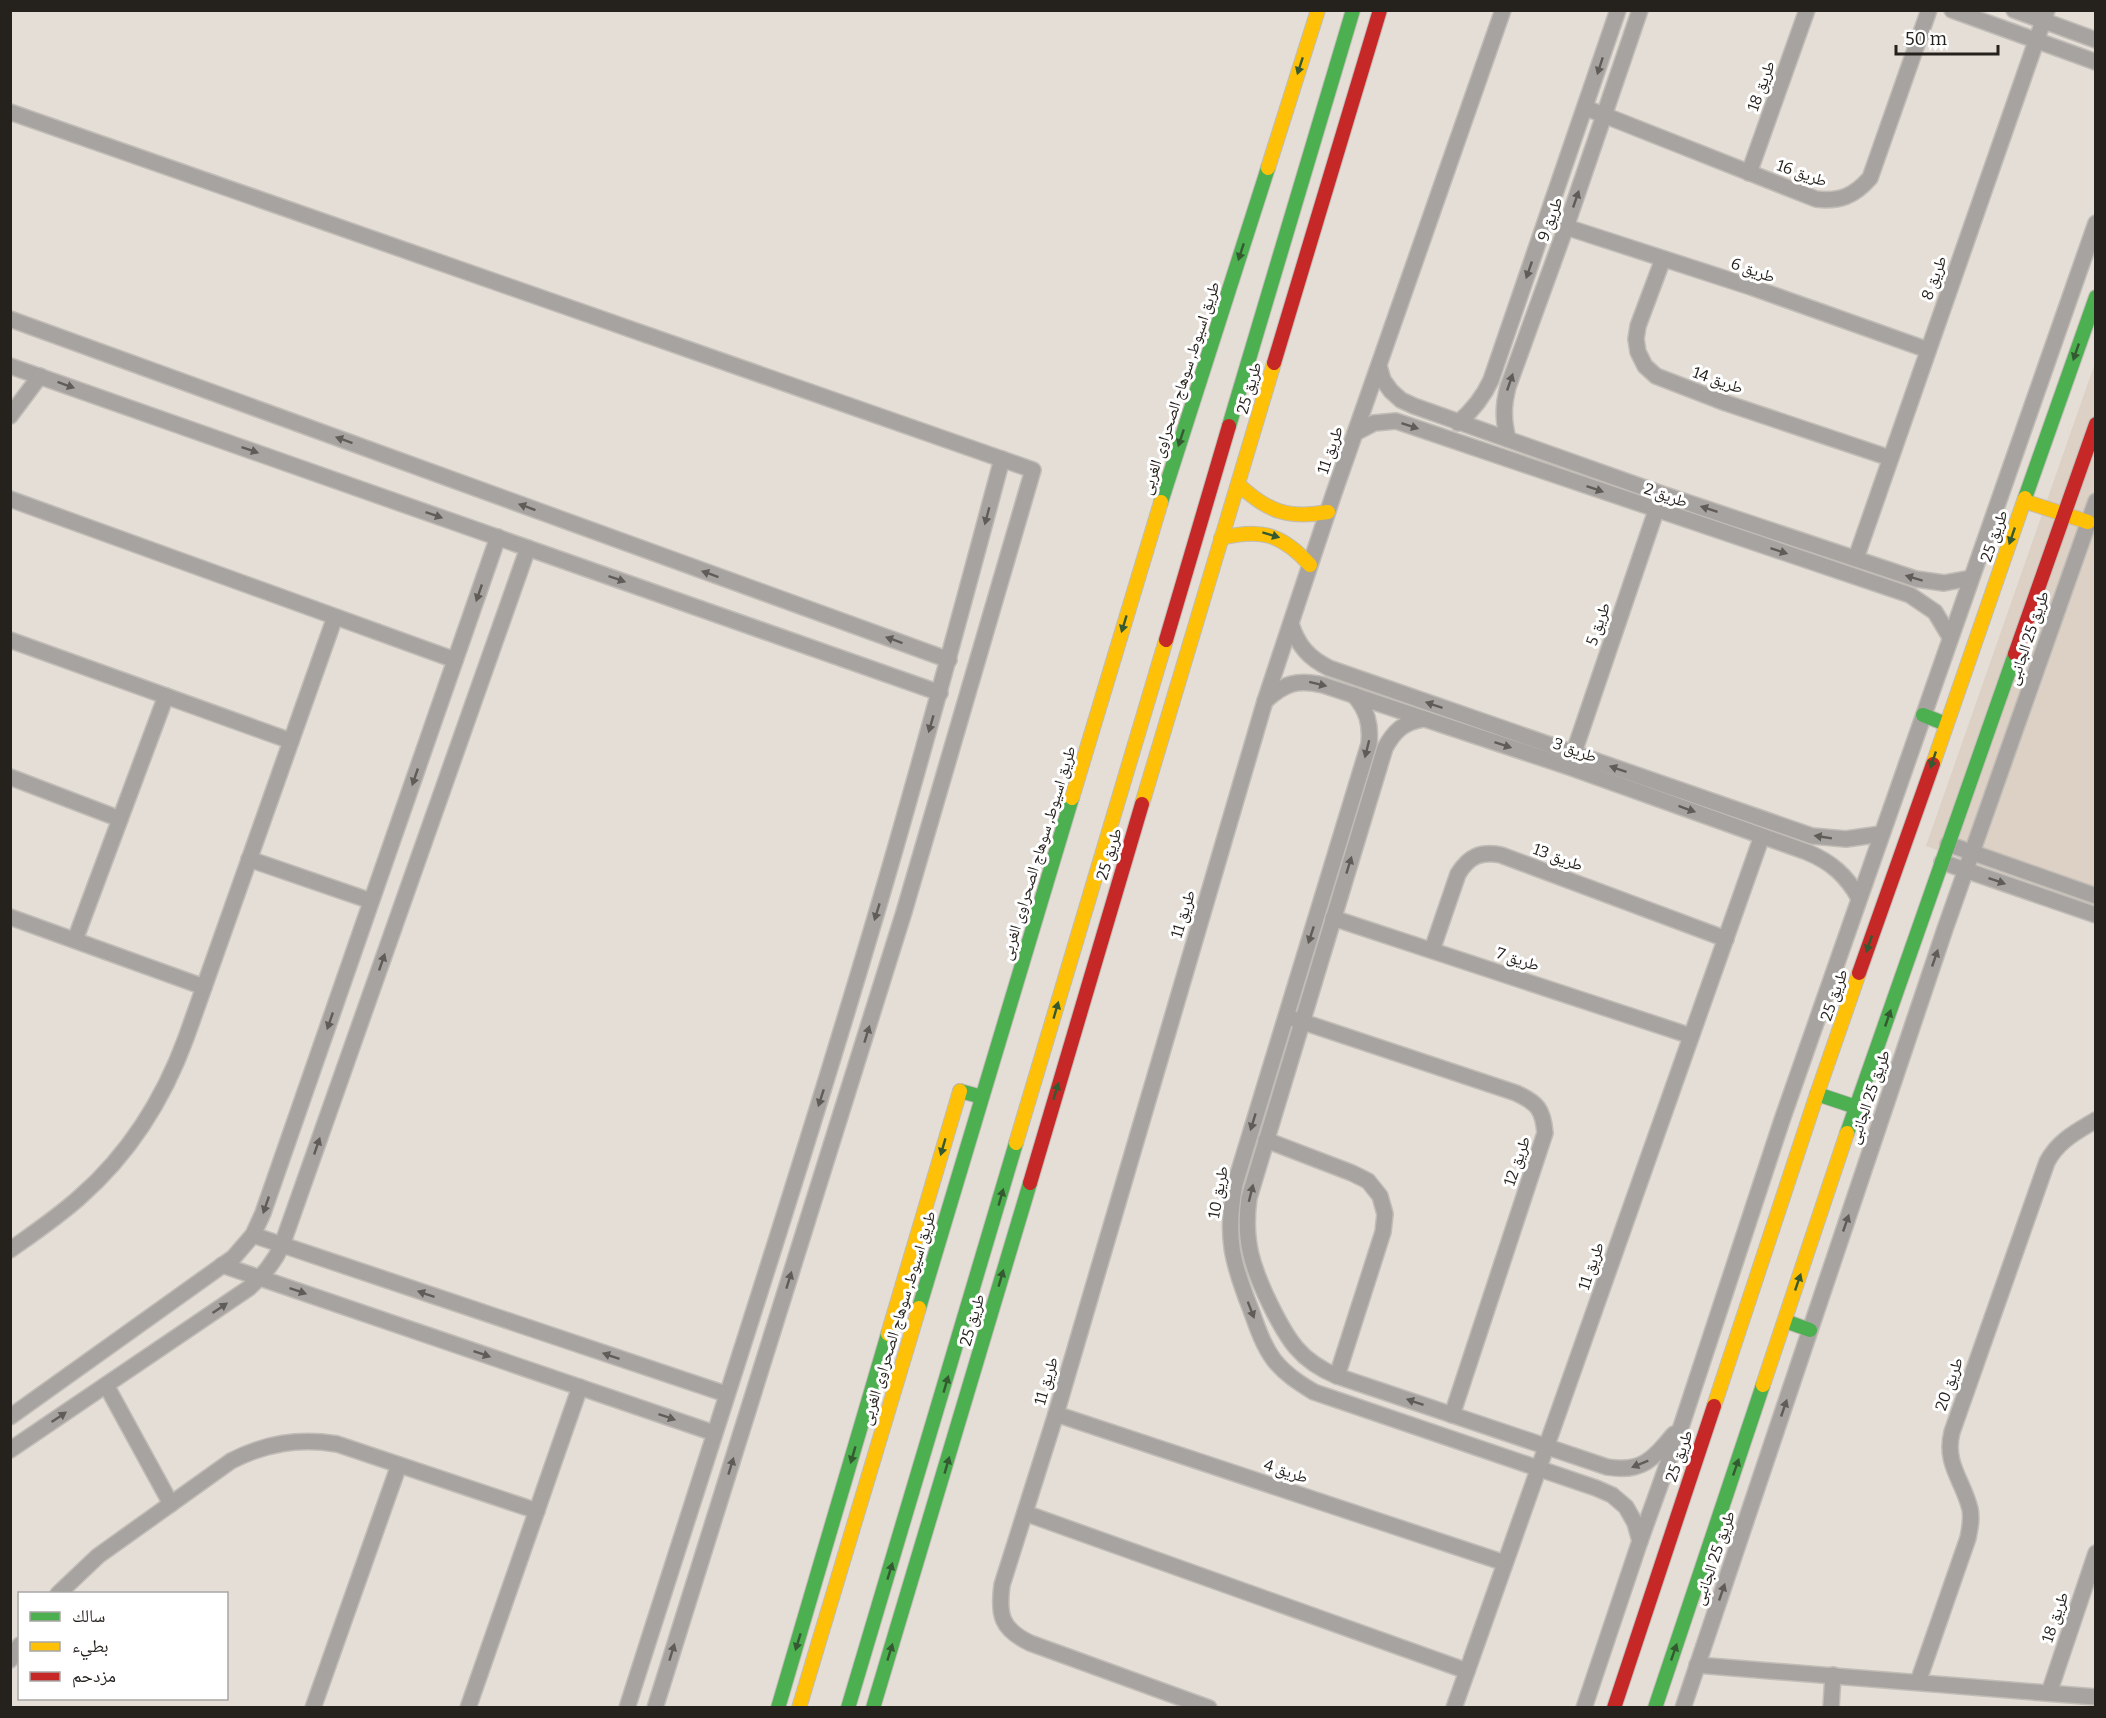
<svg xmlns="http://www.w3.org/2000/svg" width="2106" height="1718" viewBox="0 0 2106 1718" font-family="Bitter,'Noto Naskh Arabic',serif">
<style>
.built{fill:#dcd1c4}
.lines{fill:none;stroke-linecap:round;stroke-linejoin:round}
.street-casing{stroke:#c1bcb6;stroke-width:18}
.fast-casing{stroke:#c1bcb6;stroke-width:16}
.slow-casing{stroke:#c1bcb6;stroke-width:16}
.jam-casing{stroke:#c1bcb6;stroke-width:16}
.street{stroke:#a7a3a0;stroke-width:15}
.fast{stroke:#4caf50;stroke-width:14}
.slow{stroke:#ffc107;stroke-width:14}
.jam{stroke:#c62828;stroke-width:14}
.oneway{fill:#355a31}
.oneway2{fill:#605c58}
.labels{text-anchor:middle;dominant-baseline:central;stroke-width:6;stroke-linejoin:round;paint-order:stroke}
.street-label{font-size:16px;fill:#25211d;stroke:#fff}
</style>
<rect width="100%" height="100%" fill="#e4ded7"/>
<path class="built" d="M2095 363V906L1926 846Z"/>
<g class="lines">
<defs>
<g id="street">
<path d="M1952 10 2096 62"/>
<path d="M2014 10 2096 40"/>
<path d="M1586 108 1816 199C1840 202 1854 196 1870 178L1929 10"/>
<path d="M10 112 1033 470 904 912 655 1708"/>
<path d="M1749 173 1807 10"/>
<path d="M1566 227 1751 287 1928 350"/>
<path d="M1663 259 1638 326 1636 339 1638 352 1645 366 1656 376 1726 403 1890 458"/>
<path d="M10 319 949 660"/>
<path d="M10 366 940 693"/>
<path d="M1379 366 1383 380 1391 391 1401 400 1414 406 1662 494 1916 579 1944 583 1971 578"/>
<path d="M10 416 40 376"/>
<path d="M1458 423C1473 410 1483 398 1491 380L1618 10"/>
<path d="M1355 433 1374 423 1396 421 1910 595 1935 612 1950 637"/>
<path d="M1508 439C1503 420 1503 406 1508 387L1566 227 1640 10"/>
<path d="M10 499 455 660"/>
<path d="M1856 558 2047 10"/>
<path d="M1291 624C1298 646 1309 658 1329 668L1812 836 1846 839 1881 834"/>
<path d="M10 640 291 741"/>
<path d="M1354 695C1367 710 1371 724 1369 744L1235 1184C1225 1236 1232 1262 1251 1310 1257 1327 1263 1345 1274 1360 1285 1374 1299 1383 1314 1392L1596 1488 1612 1495 1626 1507 1635 1523 1640 1541"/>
<path d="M1265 701C1285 683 1297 679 1323 685L1569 767 1807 852C1831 862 1846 875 1859 898"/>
<path d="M1423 719C1404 722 1394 731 1385 748L1249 1198C1243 1240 1252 1267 1270 1304 1287 1339 1300 1361 1337 1376L1607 1467C1642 1473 1653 1459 1674 1434"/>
<path d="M1571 761 1659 502"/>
<path d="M10 777 120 819"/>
<path d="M1948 844 2096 896"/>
<path d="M249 859 371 901"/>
<path d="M1942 862 2096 915"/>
<path d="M10 917 204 987"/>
<path d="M1333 918 1691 1036"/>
<path d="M75 940 166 696"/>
<path d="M1432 950 1458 874C1469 856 1481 851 1501 855L1726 939"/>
<path d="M1294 1019 1516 1093C1538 1103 1543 1110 1545 1133L1452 1415"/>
<path d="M1266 1140 1352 1173 1368 1181 1380 1196 1385 1214 1383 1232 1337 1376"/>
<path d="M253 1235 726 1394"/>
<path d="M10 1250C34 1233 59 1216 80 1197 129 1154 164 1098 186 1038L335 617"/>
<path d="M222 1265 714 1433"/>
<path d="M106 1385 171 1504"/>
<path d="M1056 1414 1505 1563"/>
<path d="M10 1417 234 1257 253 1235 263 1213 498 537"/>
<path d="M10 1450 249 1288C263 1275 274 1263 282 1245L528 548"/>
<path d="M1025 1513 1467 1671"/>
<path d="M58 1594 98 1556 231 1461C266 1443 298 1438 337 1444L537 1511"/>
<path d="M10 1660 20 1645"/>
<path d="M1697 1665 2096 1697"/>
<path d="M1918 1682 1968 1538C1970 1528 1972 1519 1970 1509 1963 1480 1944 1464 1952 1432L2047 1162C2058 1141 2076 1132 2096 1120"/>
<path d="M2049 1693 2096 1553"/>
<path d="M313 1708 399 1465"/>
<path d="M468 1708 580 1387"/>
<path d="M627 1708C712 1441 799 1176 878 908 922 759 962 609 1002 459"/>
<path d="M1209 1708 1030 1643C1001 1629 998 1615 1002 1585L1056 1414 1265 701 1334 493 1503 10"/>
<path d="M1454 1708 1762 836"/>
<path d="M1584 1708 1640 1541 1682 1424 1782 1120 2096 223"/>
<path d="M1683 1708 1945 929 2096 501"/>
<path d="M1831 1708 1833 1675"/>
</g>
<g id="fast">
<path d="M1229 426 1353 10"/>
<path d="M2025 498 2096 297"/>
<path d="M1161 502 1268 168"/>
<path d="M1923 715 1946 724"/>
<path d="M960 1091 982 1097"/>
<path d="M1817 1094 1856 1107"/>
<path d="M1847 1133 2015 654"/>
<path d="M919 1308 1072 798"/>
<path d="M1785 1321 1810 1330"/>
<path d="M778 1708 888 1334"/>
<path d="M848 1708 1016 1143"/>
<path d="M873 1708 1030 1183"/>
<path d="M1655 1708 1763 1385"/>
</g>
<g id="slow">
<path d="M1268 168 1318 10"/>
<path d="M1238 484C1268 512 1288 519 1328 512"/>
<path d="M2024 501 2088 522"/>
<path d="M1221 538C1261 528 1282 534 1310 565"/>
<path d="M1933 764 2025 498"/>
<path d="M1072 798 1161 502"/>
<path d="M1142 804 1274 363"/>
<path d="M1016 1143 1166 640"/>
<path d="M888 1334 960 1091"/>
<path d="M1763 1385 1847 1133"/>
<path d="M1714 1406 1817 1094 1859 973"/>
<path d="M799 1708 919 1308"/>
</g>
<g id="jam">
<path d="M1274 363 1380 10"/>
<path d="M1166 640 1229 426"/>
<path d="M2015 654 2096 424"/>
<path d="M1859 973 1933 764"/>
<path d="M1030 1183 1142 804"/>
<path d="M1614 1708 1714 1406"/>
</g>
</defs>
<use href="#street" class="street-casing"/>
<use href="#fast" class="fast-casing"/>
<use href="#slow" class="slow-casing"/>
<use href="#jam" class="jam-casing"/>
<use href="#street" class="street"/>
<use href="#fast" class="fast"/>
<use href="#slow" class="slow"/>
<use href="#jam" class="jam"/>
</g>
<defs><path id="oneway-solid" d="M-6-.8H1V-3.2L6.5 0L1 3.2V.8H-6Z" transform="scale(1.5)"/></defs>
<g class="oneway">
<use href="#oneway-solid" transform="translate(1300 66) rotate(108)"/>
<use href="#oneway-solid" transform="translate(1241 252) rotate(108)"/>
<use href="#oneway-solid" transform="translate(2076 352) rotate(109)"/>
<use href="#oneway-solid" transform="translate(1181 438) rotate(108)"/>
<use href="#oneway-solid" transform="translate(1271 535) rotate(17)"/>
<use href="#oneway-solid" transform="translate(2012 536) rotate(109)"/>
<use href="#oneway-solid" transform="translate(1124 624) rotate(107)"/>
<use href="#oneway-solid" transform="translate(1933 760) rotate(109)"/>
<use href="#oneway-solid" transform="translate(1869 944) rotate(109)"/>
<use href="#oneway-solid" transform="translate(1056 1010) rotate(-74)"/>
<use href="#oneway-solid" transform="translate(1888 1018) rotate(-71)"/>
<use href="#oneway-solid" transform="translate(1056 1091) rotate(-73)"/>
<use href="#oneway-solid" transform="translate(943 1147) rotate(106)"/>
<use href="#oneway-solid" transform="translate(1001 1197) rotate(-74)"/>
<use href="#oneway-solid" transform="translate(1001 1278) rotate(-74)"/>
<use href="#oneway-solid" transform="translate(1798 1282) rotate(-71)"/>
<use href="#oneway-solid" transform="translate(946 1384) rotate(-74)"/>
<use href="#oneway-solid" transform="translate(853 1455) rotate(106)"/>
<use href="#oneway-solid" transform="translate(947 1465) rotate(-74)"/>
<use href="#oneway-solid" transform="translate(1736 1467) rotate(-71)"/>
<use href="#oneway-solid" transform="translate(890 1571) rotate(-73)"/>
<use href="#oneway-solid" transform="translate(798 1642) rotate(107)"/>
<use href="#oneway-solid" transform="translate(890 1652) rotate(-73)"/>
<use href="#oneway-solid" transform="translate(1674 1652) rotate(-71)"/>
</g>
<g class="oneway2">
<use href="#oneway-solid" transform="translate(1600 66) rotate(108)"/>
<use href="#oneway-solid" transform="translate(1576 199) rotate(-71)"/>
<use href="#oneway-solid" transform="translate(1529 270) rotate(109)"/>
<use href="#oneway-solid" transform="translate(1510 382) rotate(-71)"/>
<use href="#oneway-solid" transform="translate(66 385) rotate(20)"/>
<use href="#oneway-solid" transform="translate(1410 426) rotate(18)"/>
<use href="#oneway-solid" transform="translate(344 440) rotate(-160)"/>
<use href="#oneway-solid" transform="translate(250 450) rotate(19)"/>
<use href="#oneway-solid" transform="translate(1595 489) rotate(19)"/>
<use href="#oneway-solid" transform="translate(527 507) rotate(-160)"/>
<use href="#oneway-solid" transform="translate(1709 509) rotate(-162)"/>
<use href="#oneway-solid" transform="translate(434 515) rotate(19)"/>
<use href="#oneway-solid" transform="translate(987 516) rotate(105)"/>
<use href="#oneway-solid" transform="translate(1779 551) rotate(18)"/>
<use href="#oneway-solid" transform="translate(710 574) rotate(-160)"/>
<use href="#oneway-solid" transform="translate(1914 578) rotate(-163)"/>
<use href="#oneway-solid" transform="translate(617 579) rotate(19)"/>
<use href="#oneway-solid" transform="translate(479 593) rotate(109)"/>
<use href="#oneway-solid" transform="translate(894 640) rotate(-160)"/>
<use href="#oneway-solid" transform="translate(1318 684) rotate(14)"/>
<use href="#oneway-solid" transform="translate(1434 705) rotate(-161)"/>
<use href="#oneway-solid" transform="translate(931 724) rotate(106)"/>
<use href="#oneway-solid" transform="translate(1503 745) rotate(18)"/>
<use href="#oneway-solid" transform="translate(1367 749) rotate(104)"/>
<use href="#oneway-solid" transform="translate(1618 769) rotate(-161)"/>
<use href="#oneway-solid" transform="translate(415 777) rotate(109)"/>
<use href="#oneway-solid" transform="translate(1687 809) rotate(20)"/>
<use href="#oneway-solid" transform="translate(1823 837) rotate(-171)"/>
<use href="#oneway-solid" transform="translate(1349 865) rotate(-73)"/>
<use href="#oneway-solid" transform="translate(1997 881) rotate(19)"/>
<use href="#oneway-solid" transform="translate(877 912) rotate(107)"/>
<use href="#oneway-solid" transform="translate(1311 935) rotate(108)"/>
<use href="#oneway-solid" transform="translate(1935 958) rotate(-71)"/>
<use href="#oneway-solid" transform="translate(382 962) rotate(-71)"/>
<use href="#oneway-solid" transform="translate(330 1021) rotate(109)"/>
<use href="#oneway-solid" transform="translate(867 1034) rotate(-73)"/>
<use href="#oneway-solid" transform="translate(821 1098) rotate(108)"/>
<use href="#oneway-solid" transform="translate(1253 1122) rotate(107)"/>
<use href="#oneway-solid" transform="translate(317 1146) rotate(-71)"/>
<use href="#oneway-solid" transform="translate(1251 1193) rotate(-76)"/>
<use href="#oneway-solid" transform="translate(266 1205) rotate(109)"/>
<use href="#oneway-solid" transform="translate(1846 1223) rotate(-71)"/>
<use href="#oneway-solid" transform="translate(789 1280) rotate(-73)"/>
<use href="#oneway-solid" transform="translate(298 1291) rotate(19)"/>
<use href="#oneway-solid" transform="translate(426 1294) rotate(-161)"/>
<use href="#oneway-solid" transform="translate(220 1308) rotate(-34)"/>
<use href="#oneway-solid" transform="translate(1251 1310) rotate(69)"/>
<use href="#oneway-solid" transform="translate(482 1354) rotate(19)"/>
<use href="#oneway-solid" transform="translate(611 1356) rotate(-161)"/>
<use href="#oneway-solid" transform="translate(1415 1402) rotate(-161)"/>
<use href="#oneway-solid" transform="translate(1784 1408) rotate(-71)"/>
<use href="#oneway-solid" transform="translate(59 1417) rotate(-34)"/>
<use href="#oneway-solid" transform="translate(667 1417) rotate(19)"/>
<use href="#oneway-solid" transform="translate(1640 1464) rotate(158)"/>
<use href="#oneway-solid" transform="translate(731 1466) rotate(-73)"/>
<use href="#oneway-solid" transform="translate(1722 1592) rotate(-71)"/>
<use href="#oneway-solid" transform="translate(672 1652) rotate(-73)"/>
</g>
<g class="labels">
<g class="street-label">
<text transform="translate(1761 86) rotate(-70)">طريق 18</text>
<text transform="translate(1802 173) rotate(19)">طريق 16</text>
<text transform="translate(1550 219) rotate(-70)">طريق 9</text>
<text transform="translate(1753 270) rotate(19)">طريق 6</text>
<text transform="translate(1934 278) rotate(-70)">طريق 8</text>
<text transform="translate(1718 380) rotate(19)">طريق 14</text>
<text transform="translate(1180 388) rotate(-72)">طريق اسيوط, سوهاج الصحراوى الغربى</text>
<text transform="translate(1249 388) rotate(-74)">طريق 25</text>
<text transform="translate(1330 450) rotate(-71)">طريق 11</text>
<text transform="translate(1666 495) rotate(19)">طريق 2</text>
<text transform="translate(1994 536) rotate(-71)">طريق 25</text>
<text transform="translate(1598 624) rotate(-71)">طريق 5</text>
<text transform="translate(2028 638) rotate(-71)">طريق 25 الجانبى</text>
<text transform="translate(1575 750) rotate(19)">طريق 3</text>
<text transform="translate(1038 853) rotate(-73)">طريق اسيوط, سوهاج الصحراوى الغربى</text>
<text transform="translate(1109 854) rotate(-73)">طريق 25</text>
<text transform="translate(1558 857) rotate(20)">طريق 13</text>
<text transform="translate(1183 914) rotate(-73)">طريق 11</text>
<text transform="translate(1518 959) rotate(18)">طريق 7</text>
<text transform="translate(1834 995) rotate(-71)">طريق 25</text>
<text transform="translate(1869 1097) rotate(-71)">طريق 25 الجانبى</text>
<text transform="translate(1517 1161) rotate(-71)">طريق 12</text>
<text transform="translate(1218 1192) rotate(-80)">طريق 10</text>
<text transform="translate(1591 1266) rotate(-71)">طريق 11</text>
<text transform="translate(898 1318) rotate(-73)">طريق اسيوط, سوهاج الصحراوى الغربى</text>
<text transform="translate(972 1320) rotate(-74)">طريق 25</text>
<text transform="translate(1046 1381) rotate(-74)">طريق 11</text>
<text transform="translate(1949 1384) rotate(-71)">طريق 20</text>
<text transform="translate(1679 1456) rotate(-71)">طريق 25</text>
<text transform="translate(1286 1471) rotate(18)">طريق 4</text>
<text transform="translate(1714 1558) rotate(-71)">طريق 25 الجانبى</text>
<text transform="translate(2055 1617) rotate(-71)">طريق 18</text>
</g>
</g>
<rect width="2106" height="1718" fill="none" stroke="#25211d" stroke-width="24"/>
<rect x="18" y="1592" width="210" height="108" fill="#ffffff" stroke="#a8a6a5" stroke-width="1.5"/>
<rect x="30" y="1612" width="30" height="9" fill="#4caf50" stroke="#a8a6a5" stroke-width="1.5"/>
<text x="72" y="1622" font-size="18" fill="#25211d">سالك</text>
<rect x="30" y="1642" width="30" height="9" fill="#ffc107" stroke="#a8a6a5" stroke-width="1.5"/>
<text x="72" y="1652" font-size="18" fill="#25211d">بطيء</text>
<rect x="30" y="1672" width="30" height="9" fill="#c62828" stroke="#a8a6a5" stroke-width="1.5"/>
<text x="72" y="1682" font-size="18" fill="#25211d">مزدحم</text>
<path d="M1896 45v9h102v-9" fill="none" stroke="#25211d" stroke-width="3"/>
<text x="1905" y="45" font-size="18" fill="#25211d" stroke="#ffffff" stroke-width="4.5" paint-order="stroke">50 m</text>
</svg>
